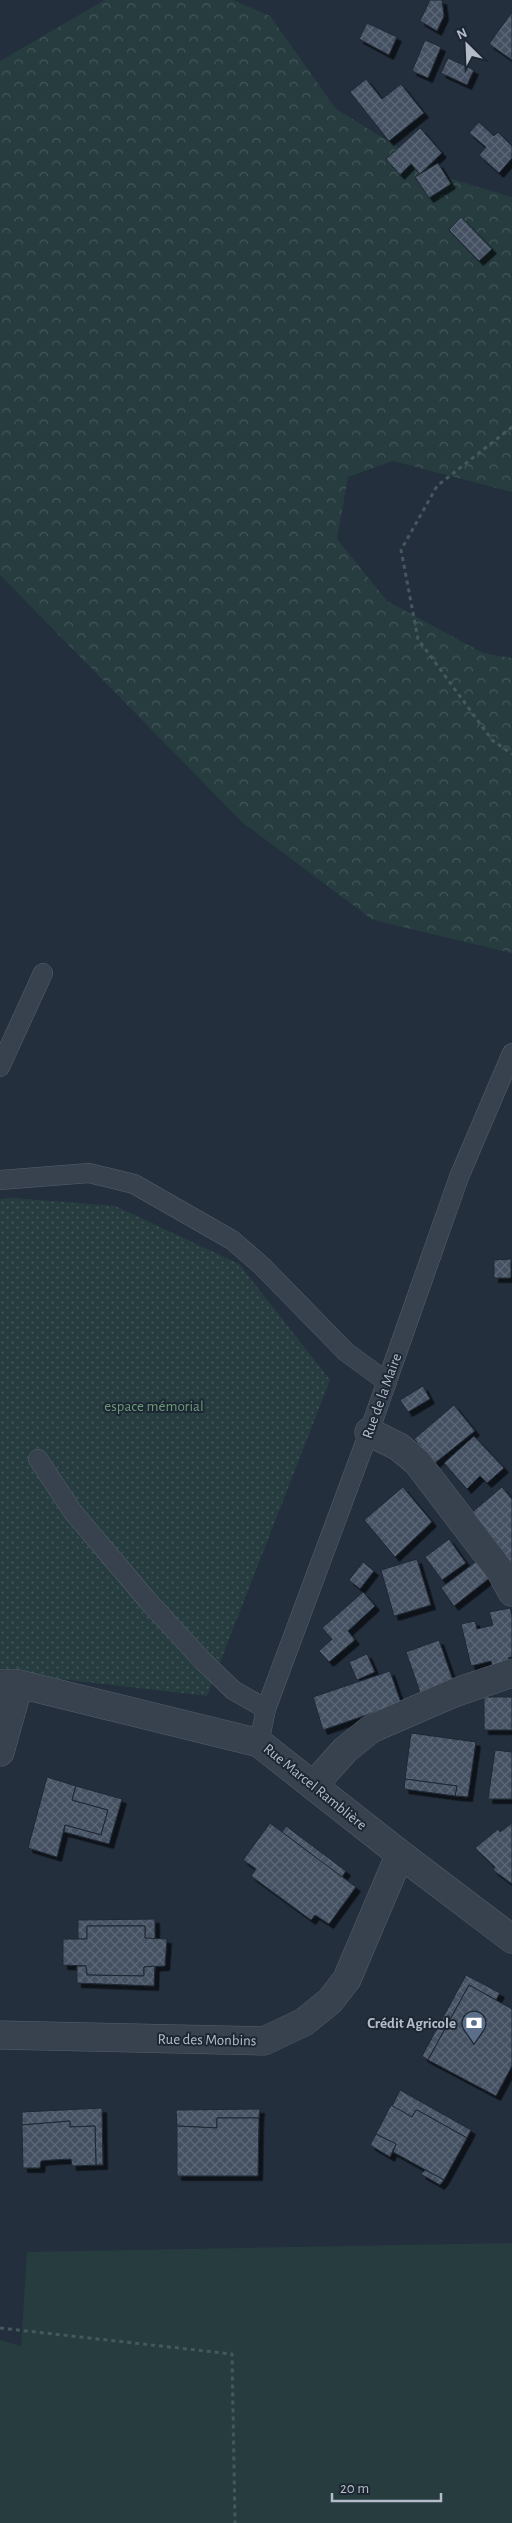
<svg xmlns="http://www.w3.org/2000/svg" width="512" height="2523" viewBox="0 0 512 2523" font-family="'Alegreya Sans',sans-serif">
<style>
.grass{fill:#263c3f}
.forest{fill:url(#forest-crowns)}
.park{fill:url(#park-dots)}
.building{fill:url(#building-cross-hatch);stroke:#1f2835;filter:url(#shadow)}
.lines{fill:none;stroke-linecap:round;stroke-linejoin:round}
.lane-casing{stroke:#565f6c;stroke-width:20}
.street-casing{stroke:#565f6c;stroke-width:29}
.path{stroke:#44595c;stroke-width:3;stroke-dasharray:4 4;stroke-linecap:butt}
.lane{stroke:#38414e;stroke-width:19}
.street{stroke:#38414e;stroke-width:28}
.labels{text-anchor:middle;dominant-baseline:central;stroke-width:4;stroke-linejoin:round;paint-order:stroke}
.street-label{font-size:15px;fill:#b4bcc9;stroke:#1d2633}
.park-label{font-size:15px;fill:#6b9a76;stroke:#1d2633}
.poi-label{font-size:15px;font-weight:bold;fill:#b4bcc9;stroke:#1d2633;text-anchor:end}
</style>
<defs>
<pattern id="forest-crowns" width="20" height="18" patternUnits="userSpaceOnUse" patternTransform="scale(1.25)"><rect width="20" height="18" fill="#263c3f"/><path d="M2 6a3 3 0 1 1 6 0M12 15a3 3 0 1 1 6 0" fill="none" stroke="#435659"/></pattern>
<pattern id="park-dots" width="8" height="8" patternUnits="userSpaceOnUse" patternTransform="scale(1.25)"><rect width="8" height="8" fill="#263c3f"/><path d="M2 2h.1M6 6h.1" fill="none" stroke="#435659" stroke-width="1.8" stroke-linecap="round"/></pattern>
<pattern id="building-cross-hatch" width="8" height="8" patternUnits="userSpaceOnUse" patternTransform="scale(1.25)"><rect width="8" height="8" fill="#455162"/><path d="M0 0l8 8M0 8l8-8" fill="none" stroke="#5d6877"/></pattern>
<filter id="shadow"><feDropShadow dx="4.5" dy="4.5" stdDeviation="0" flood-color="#0009"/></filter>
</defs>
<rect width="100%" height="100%" fill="#242f3e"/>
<path class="grass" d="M512 2243V2523H0V2340L21 2346 27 2252Z"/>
<path class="forest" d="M105 0H233L270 16 336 109 448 178 512 197V492L393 461 348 477 337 539 387 601 483 653 512 658V953L373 920 242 822 0 575V61Z"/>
<path class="park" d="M13 1198 115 1206 239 1264 330 1380 207 1696 0 1672V1199Z"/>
<g class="building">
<path d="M430 0H442L444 16 437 31 420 21Z"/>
<path d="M512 12V60L489 44Z"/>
<path d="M367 23 397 37 389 55 359 39Z"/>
<path d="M425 40 441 47 428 78 412 71Z"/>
<path d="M448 58 474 70 467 85 441 73Z"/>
<path d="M366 79 382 99 401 84 424 113 389 141 350 92Z"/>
<path d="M479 122 494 136 498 132 512 146V158L499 173 479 155 486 147 469 133Z"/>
<path d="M420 128 442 153 420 174 411 164 400 175 386 159Z"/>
<path d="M438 163 451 184 429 198 415 177Z"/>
<path d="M461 217 492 249 479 261 449 230Z"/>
<path d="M511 1259V1278H494V1260Z"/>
<path d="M423 1386 430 1399 408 1412 400 1400Z"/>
<path d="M454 1405 475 1431 435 1463 414 1439Z"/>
<path d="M474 1436 504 1468 487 1483 480 1476 467 1489 444 1463Z"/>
<path d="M403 1487 432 1522 395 1557 364 1520Z"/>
<path d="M502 1487 512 1499V1561L505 1566 470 1514Z"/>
<path d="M449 1539 466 1563 442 1580 425 1557Z"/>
<path d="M417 1559 431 1605 394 1616 381 1570Z"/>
<path d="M478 1560 491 1577 454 1606 441 1588Z"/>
<path d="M363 1562 374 1571 360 1589 349 1580Z"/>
<path d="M363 1592 375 1606 348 1631 355 1640 329 1662 319 1651 332 1639 322 1628Z"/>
<path d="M510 1608 512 1615V1657L508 1658 511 1671 495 1675 491 1661 471 1666 461 1624 475 1621 477 1629 493 1625 489 1612Z"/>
<path d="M439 1640 455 1686 422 1698 406 1652Z"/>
<path d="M367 1654 375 1672 357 1680 349 1662Z"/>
<path d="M390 1671 401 1703 323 1730 313 1697Z"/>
<rect x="484" y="1697" width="28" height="33"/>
<path d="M411 1733 476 1742 468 1797 455 1796 457 1786 405 1779Z"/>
<path d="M495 1750 512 1752V1799H488Z"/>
<path d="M47 1777 76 1786 72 1800 108 1810 101 1835 65 1825 57 1857 28 1848Z"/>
<path d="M405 1779 457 1786 455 1796 404 1789Z"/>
<path d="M76 1786 122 1799 109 1844 64 1832 65 1825 101 1835 108 1810 72 1800Z"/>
<path d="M270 1823 356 1887 329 1924 315 1915 311 1920 251 1876 256 1869 243 1860Z"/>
<path d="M512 1823V1884L493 1870 495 1867 475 1848 498 1829 500 1832Z"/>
<path d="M286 1826 346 1871 342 1877 282 1832Z"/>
<path d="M155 1919V1939L145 1938V1926H87V1939H78V1920Z"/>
<path d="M87 1926H145V1938L167 1939 165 1966 144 1967V1976L87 1975 86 1966 63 1965V1939H87Z"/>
<path d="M77 1966H86L87 1975 144 1976V1967L155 1966 154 1986 77 1983Z"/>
<path d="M466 1975 500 1993 496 2000 469 1985 428 2060 422 2056Z"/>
<path d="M469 1985 512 2009V2066L496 2096 428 2060Z"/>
<path d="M400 2090 471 2130 467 2138 419 2111 416 2110 412 2117 392 2106Z"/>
<path d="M391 2105 412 2117 416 2110 419 2111 467 2138 444 2180 393 2152 396 2144 376 2134Z"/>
<path d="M102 2108 103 2165H96L95 2126 70 2127V2121L22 2125V2112Z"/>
<path d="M260 2109 259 2118H217V2128L177 2126 176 2110Z"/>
<path d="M217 2118H259L258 2176H177V2126L217 2128Z"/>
<path d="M70 2121V2127L95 2126 96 2165 72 2166 71 2159 51 2160 41 2161 40 2168H23L22 2125Z"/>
<path d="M376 2134 396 2144 390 2157 370 2145Z"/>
<path d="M425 2170 435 2175 444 2180 440 2185 421 2174Z"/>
</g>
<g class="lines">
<defs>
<g id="lane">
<path d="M0 1067 43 973"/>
<path d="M0 1180 89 1173 134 1184 232 1240 262 1266 346 1352 387 1382"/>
<path d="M38 1459 73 1512 148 1601 203 1661 233 1690 266 1709"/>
<path d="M259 1743 266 1709 369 1432 459 1177 512 1053"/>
</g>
<g id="street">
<path d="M369 1432 399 1447 417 1462 501 1572 512 1592"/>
<path d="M0 1684H19L259 1743 400 1854 512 1939"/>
<path d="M0 1752 19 1684"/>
<path d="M313 1786 345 1750 371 1729 454 1693 512 1673"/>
<path d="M0 2035 264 2041 304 2022 330 2001 347 1979 400 1854"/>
</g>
</defs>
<use href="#lane" class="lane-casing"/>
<use href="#street" class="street-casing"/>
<g class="path">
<path d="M512 427 437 486 401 550 418 639 492 740 512 754"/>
<path d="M0 2328 232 2354 235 2523"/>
</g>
<use href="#lane" class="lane"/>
<use href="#street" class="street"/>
</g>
<defs>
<symbol id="bank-pin" viewBox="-11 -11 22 30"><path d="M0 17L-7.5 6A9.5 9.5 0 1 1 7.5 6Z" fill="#5c6f8a" stroke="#1d2633"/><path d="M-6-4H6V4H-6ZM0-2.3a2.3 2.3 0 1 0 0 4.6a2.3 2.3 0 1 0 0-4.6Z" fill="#fff"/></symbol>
</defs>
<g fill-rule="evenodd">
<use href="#bank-pin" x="460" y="2009" width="28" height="38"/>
</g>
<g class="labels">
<g class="street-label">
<text transform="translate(382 1396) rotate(-70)">Rue de la Maire</text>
<text transform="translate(315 1787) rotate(39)">Rue Marcel Ramblière</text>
<text transform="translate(207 2040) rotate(1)">Rue des Monbins</text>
</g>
<g class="park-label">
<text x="154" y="1406">espace mémorial</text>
</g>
<g class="poi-label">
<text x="456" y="2023">Crédit Agricole</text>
</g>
</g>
<g transform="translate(467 45) rotate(336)" stroke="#1d2633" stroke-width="4" paint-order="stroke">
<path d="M0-4L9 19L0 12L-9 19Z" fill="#b4bcc9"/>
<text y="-8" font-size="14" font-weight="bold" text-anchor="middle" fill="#b4bcc9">N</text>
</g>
<path d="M332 2493v8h109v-8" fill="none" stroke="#b4bcc9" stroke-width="2.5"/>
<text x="340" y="2493" font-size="15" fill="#b4bcc9" stroke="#1d2633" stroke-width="4" paint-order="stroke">20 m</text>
</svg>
